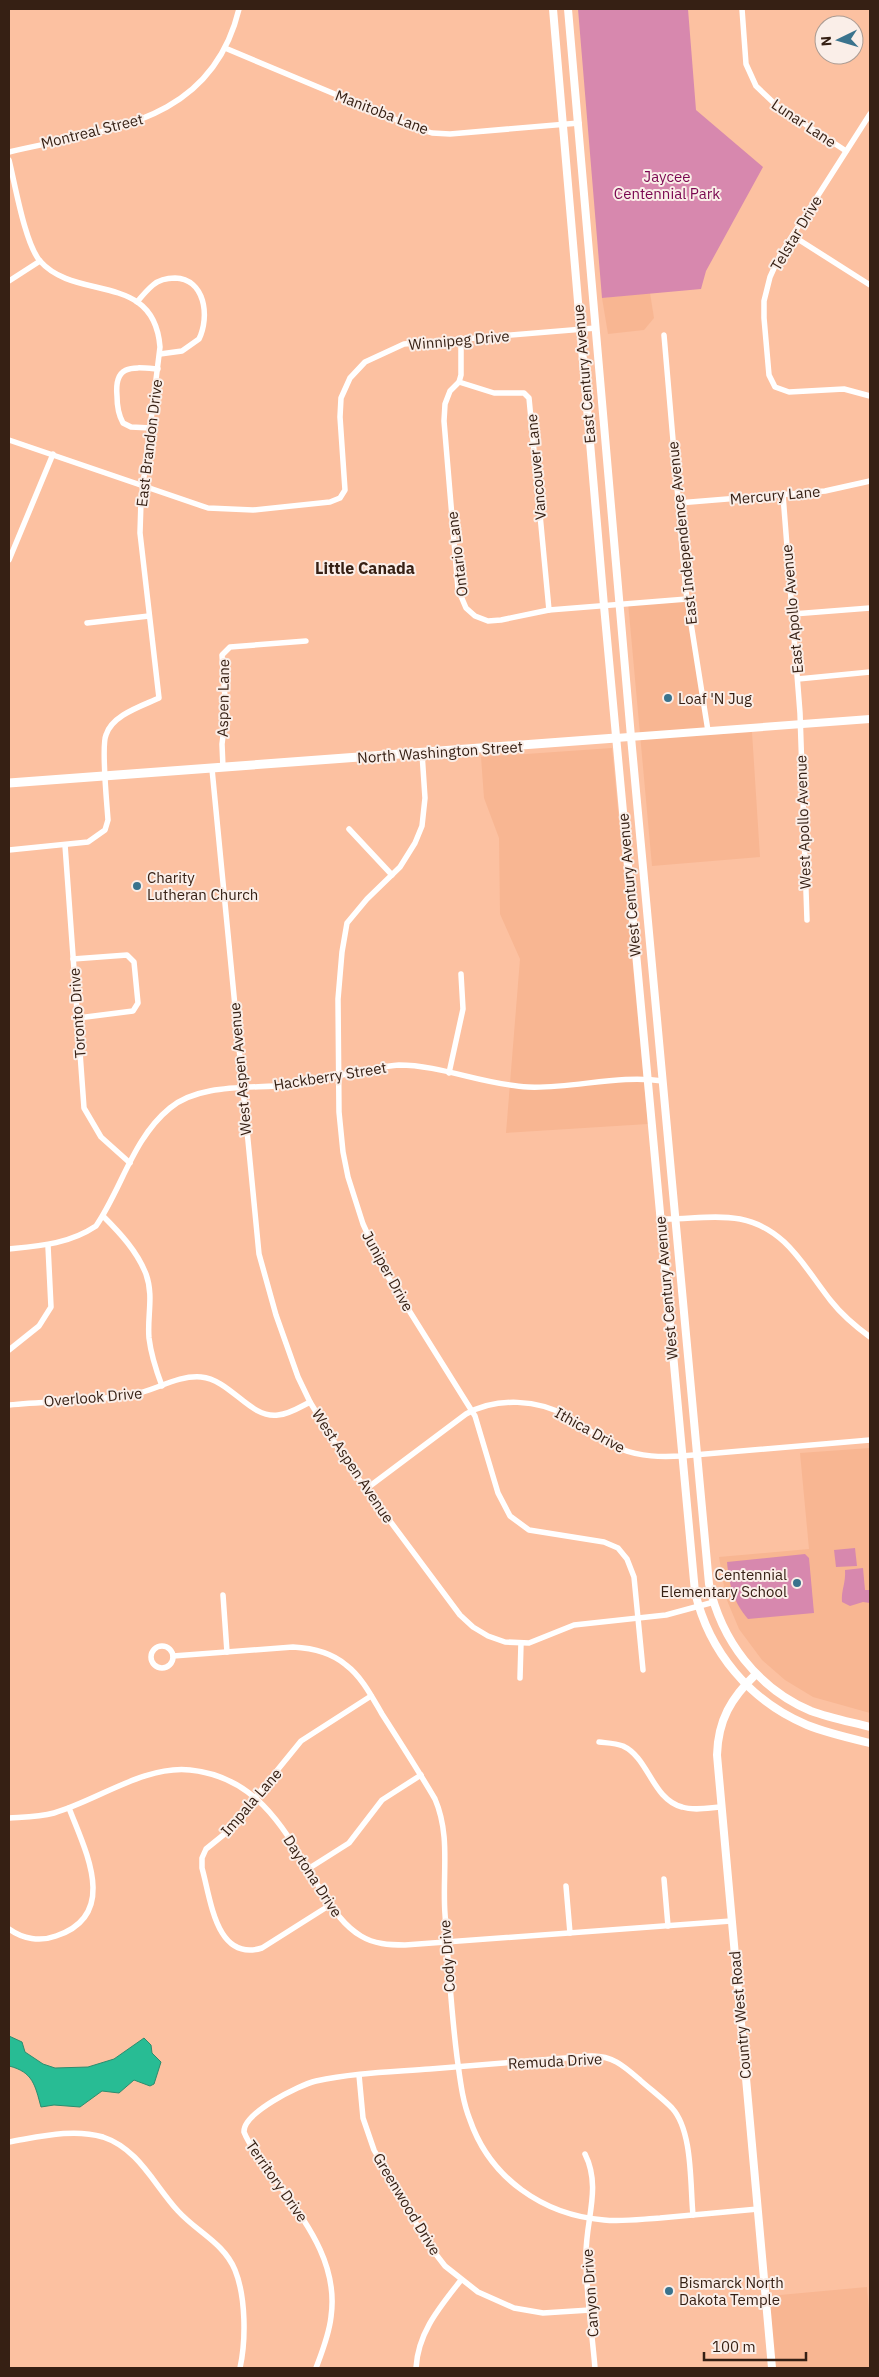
<svg xmlns="http://www.w3.org/2000/svg" width="879" height="2377" viewBox="0 0 879 2377" font-family="'IBM Plex Sans',sans-serif">
<style>
.built{fill:#f8b692}
.green{fill:#d788ae}
.water{fill:#28bc94;stroke:#2c8d6e}
.lines{fill:none;stroke-linecap:round;stroke-linejoin:round}
.street{stroke:#fff;stroke-width:5.5}
.secondary{stroke:#fff;stroke-width:8}
.primary{stroke:#fff;stroke-width:9}
.poi-dot{fill:#3a738d;stroke:#faeee8;stroke-width:2}
.labels{text-anchor:middle;dominant-baseline:central;stroke-width:4;stroke-linejoin:round;paint-order:stroke}
.street-label{font-size:15px;fill:#362014;stroke:#faeee8}
.park-label{font-size:15px;fill:#7a0750;stroke:#faeee8}
.poi-label{font-size:15px;fill:#362014;stroke:#faeee8;text-anchor:start}
.neighbourhood-label{font-size:16px;font-weight:bold;fill:#362014;stroke:#faeee8}
</style>
<rect width="100%" height="100%" fill="#fcc1a1"/>
<g class="built">
<path d="M650 293 654 318 644 330 608 334 602 298Z"/>
<path d="M684 597 708 735 752 732 760 857 652 866 628 602Z"/>
<path d="M612 748 648 1124 506 1133 520 959 500 914 499 838 484 798 481 757Z"/>
<path d="M870 1448V1713L813 1697 785 1680 762 1660 739 1629 726 1598 719 1557 809 1549 800 1453Z"/>
<path d="M867 2287 870 2324V2368H775L769 2296Z"/>
</g>
<g class="green">
<path d="M578 9H688L696 110 763 167 706 271 701 289 602 298Z"/>
<path d="M855 1548 857 1566 836 1567 834 1550Z"/>
<path d="M805 1554 809 1558 814 1613 748 1619C733 1602 729 1584 727 1562Z"/>
<path d="M863 1568 865 1590H870V1603L863 1602 850 1606 842 1602C841 1590 846 1583 845 1570Z"/>
</g>
<path class="water" d="M9 2036 22 2042 25 2052 43 2064 55 2068 88 2067 114 2059 144 2038 151 2045 152 2053 161 2062 154 2084 150 2086 134 2080 119 2093 102 2091 80 2107 54 2105 41 2107C35 2085 33 2072 9 2066Z"/>
<g class="lines">
<g class="street">
<path d="M742 9 746 64 756 86 776 105 846 151"/>
<path d="M225 48 416 128 432 133 450 134 579 123"/>
<path d="M870 114 780 255 770 277 764 301V318L769 375 775 387 789 392 844 389 870 396"/>
<path d="M9 152C106 129 211 125 239 9"/>
<path d="M9 160C15 184 25 244 40 261 76 302 154 271 160 347L141 501 140 533 159 698C142 706 112 715 106 735 101 746 107 804 108 820L105 830 88 842 9 850"/>
<path d="M793 236 870 285"/>
<path d="M9 281 40 261"/>
<path d="M137 302C142 296 147 290 153 285 159 280 167 278 175 278 205 279 210 316 199 339L182 351 160 354"/>
<path d="M664 335 686 592 708 731"/>
<path d="M461 338V375L459 382 450 391 445 404 444 421 458 589 466 608 475 616 488 621 501 620 549 610 687 599"/>
<path d="M459 382 494 393H524L529 398 549 610"/>
<path d="M151 428 131 427 123 423C118 414 117 406 117 396 114 364 132 367 158 369"/>
<path d="M9 440 208 508 253 510 330 502 340 498 345 490 340 417 341 398 350 378 365 362 404 344 596 328"/>
<path d="M783 495 800 713 807 920"/>
<path d="M678 503 825 491 870 481"/>
<path d="M9 560 53 454"/>
<path d="M793 614 870 608"/>
<path d="M87 623 149 616"/>
<path d="M798 679 870 672"/>
<path d="M422 753 425 798 422 826 415 843 400 867 367 899 347 923 342 952 338 999 339 1112 343 1152 348 1177 363 1224 385 1272 475 1416 498 1493 510 1516 529 1530 604 1542 618 1548 627 1559 634 1577 643 1670"/>
<path d="M223 768 222 744 226 712 222 655 230 647 306 641"/>
<path d="M212 769 259 1254 276 1315 298 1377 310 1402 349 1466 460 1615 473 1627 488 1636 505 1642 529 1643 574 1625 666 1615 714 1602"/>
<path d="M349 829 392 875"/>
<path d="M65 845 84 1108 101 1137 130 1163"/>
<path d="M73 959 127 955 134 962 138 1003 133 1011 78 1018"/>
<path d="M449 1073 463 1009 461 974"/>
<path d="M103 1216C120 1233 137 1251 146 1274 154 1296 147 1316 149 1338 151 1355 156 1370 162 1386"/>
<path d="M660 1219C687 1220 713 1214 740 1219 786 1228 804 1267 831 1301 842 1315 855 1326 870 1337"/>
<path d="M9 1249C40 1246 69 1244 96 1226 122 1188 133 1138 170 1108 200 1083 251 1089 288 1085 325 1081 362 1068 399 1065 441 1065 484 1085 528 1087 573 1089 619 1074 663 1081"/>
<path d="M9 1350 39 1326 51 1307 48 1246"/>
<path d="M9 1405C49 1401 91 1401 131 1395 155 1391 177 1375 201 1377 231 1380 250 1419 278 1415 290 1414 300 1407 310 1402"/>
<path d="M366 1489 466 1414C497 1397 538 1399 569 1417 586 1427 602 1441 621 1449 641 1457 661 1457 682 1456L870 1440"/>
<path d="M223 1595 227 1652"/>
<circle cx="162" cy="1657" r="11"/>
<path d="M173 1656 293 1647C312 1648 331 1652 346 1665 362 1677 372 1697 382 1714 400 1742 418 1770 435 1799 451 1836 442 1875 445 1914 448 1962 451 2009 457 2057 460 2078 462 2100 470 2120 490 2178 543 2215 604 2220 622 2222 642 2219 660 2218 693 2215 725 2212 758 2209"/>
<path d="M520 1678 521 1643"/>
<path d="M599 1742C607 1743 615 1743 623 1746 649 1758 652 1799 682 1807 694 1811 708 1808 721 1807"/>
<path d="M9 1818C24 1817 39 1817 54 1813 96 1801 145 1765 190 1770 260 1777 287 1834 319 1887 331 1905 341 1924 361 1936 374 1944 389 1945 405 1945L731 1921"/>
<path d="M308 1869 349 1843 382 1800 421 1775"/>
<path d="M664 1879 668 1926"/>
<path d="M566 1886 570 1933"/>
<path d="M330 1905 262 1948C216 1962 211 1900 202 1868V1858L206 1849 227 1832 301 1741 371 1696"/>
<path d="M9 1929C23 1939 40 1942 56 1936 120 1915 85 1850 69 1808"/>
<path d="M359 2075 363 2118 374 2150 428 2244 445 2266 478 2292 514 2308 543 2313 590 2310"/>
<path d="M9 2142C39 2137 72 2128 103 2137 139 2149 154 2185 178 2211 197 2232 224 2243 235 2270 246 2297 246 2341 240 2368"/>
<path d="M585 2154C602 2188 585 2221 586 2257 586 2294 592 2331 595 2368"/>
<path d="M316 2368C322 2352 329 2335 331 2317 339 2261 303 2219 273 2176 264 2162 250 2148 244 2132 243 2113 299 2085 316 2081 353 2073 392 2072 430 2069 483 2065 537 2060 590 2056 612 2055 624 2066 640 2080 650 2089 662 2098 672 2108 693 2131 690 2185 693 2215"/>
<path d="M416 2368C418 2332 440 2307 461 2280"/>
</g>
<g class="secondary">
<path d="M553 9 604 606 695 1592C709 1652 750 1701 807 1725 827 1733 849 1738 870 1743"/>
<path d="M568 9 631 737 709 1584C721 1640 757 1688 811 1711 830 1718 851 1722 870 1727"/>
<path d="M616 738 870 719"/>
<path d="M756 1674C731 1698 718 1720 717 1755L772 2368"/>
</g>
<path class="primary" d="M9 783 616 738"/>
</g>
<g class="poi-dot">
<circle cx="668" cy="698" r="5"/>
<circle cx="137" cy="886" r="5"/>
<circle cx="797" cy="1583" r="5"/>
<circle cx="669" cy="2291" r="5"/>
</g>
<g class="labels">
<g class="street-label">
<text transform="translate(382 112) rotate(21)">Manitoba Lane</text>
<text transform="translate(804 123) rotate(34)">Lunar Lane</text>
<text transform="translate(92 131) rotate(-14)">Montreal Street</text>
<text transform="translate(796 233) rotate(-59)">Telstar Drive</text>
<text transform="translate(459 340) rotate(-5)">Winnipeg Drive</text>
<text transform="translate(584 374) rotate(-95)">East Century Avenue</text>
<text transform="translate(149 443) rotate(-83)">East Brandon Drive</text>
<text transform="translate(536 467) rotate(-95)">Vancouver Lane</text>
<text transform="translate(775 495) rotate(-5)">Mercury Lane</text>
<text transform="translate(682 533) rotate(-96)">East Independence Avenue</text>
<text transform="translate(457 554) rotate(-97)">Ontario Lane</text>
<text transform="translate(792 609) rotate(-95)">East Apollo Avenue</text>
<text transform="translate(223 698) rotate(-89)">Aspen Lane</text>
<text transform="translate(440 752) rotate(-4)">North Washington Street</text>
<text transform="translate(803 822) rotate(-92)">West Apollo Avenue</text>
<text transform="translate(629 885) rotate(-95)">West Century Avenue</text>
<text transform="translate(77 1013) rotate(-94)">Toronto Drive</text>
<text transform="translate(240 1069) rotate(-95)">West Aspen Avenue</text>
<text transform="translate(330 1076) rotate(-9)">Hackberry Street</text>
<text transform="translate(388 1271) rotate(61)">Juniper Drive</text>
<text transform="translate(666 1288) rotate(-95)">West Century Avenue</text>
<text transform="translate(93 1397) rotate(-5)">Overlook Drive</text>
<text transform="translate(590 1430) rotate(29)">Ithica Drive</text>
<text transform="translate(353 1466) rotate(56)">West Aspen Avenue</text>
<text transform="translate(251 1802) rotate(-49)">Impala Lane</text>
<text transform="translate(313 1876) rotate(57)">Daytona Drive</text>
<text transform="translate(447 1956) rotate(-94)">Cody Drive</text>
<text transform="translate(740 2015) rotate(-95)">Country West Road</text>
<text transform="translate(555 2061) rotate(-3)">Remuda Drive</text>
<text transform="translate(277 2181) rotate(55)">Territory Drive</text>
<text transform="translate(407 2204) rotate(59)">Greenwood Drive</text>
<text transform="translate(590 2293) rotate(-94)">Canyon Drive</text>
</g>
<g class="park-label">
<text x="667" y="176">Jaycee<tspan x="667" dy="17">Centennial Park</tspan></text>
</g>
<g class="poi-label">
<text x="678" y="698">Loaf 'N Jug</text>
<text x="147" y="877">Charity<tspan x="147" dy="17">Lutheran Church</tspan></text>
<text x="787" y="1574" text-anchor="end">Centennial<tspan x="787" dy="17">Elementary School</tspan></text>
<text x="679" y="2282">Bismarck North<tspan x="679" dy="17">Dakota Temple</tspan></text>
</g>
<g class="neighbourhood-label">
<text x="365" y="568">Little Canada</text>
</g>
</g>
<rect width="879" height="2377" fill="none" stroke="#362014" stroke-width="20"/>
<g transform="translate(839 40) rotate(265)"><circle r="24" fill="#faeee8" stroke="#ac9c93"/>
<path d="M0-4L9 19L0 12L-9 19Z" fill="#3a738d"/>
<text y="-8" font-size="14" font-weight="bold" text-anchor="middle" fill="#362014">N</text>
</g>
<path d="M704 2352v8h102v-8" fill="none" stroke="#362014" stroke-width="2.5"/>
<text x="712" y="2352" font-size="15" fill="#362014" stroke="#faeee8" stroke-width="4" paint-order="stroke">100 m</text>
</svg>
